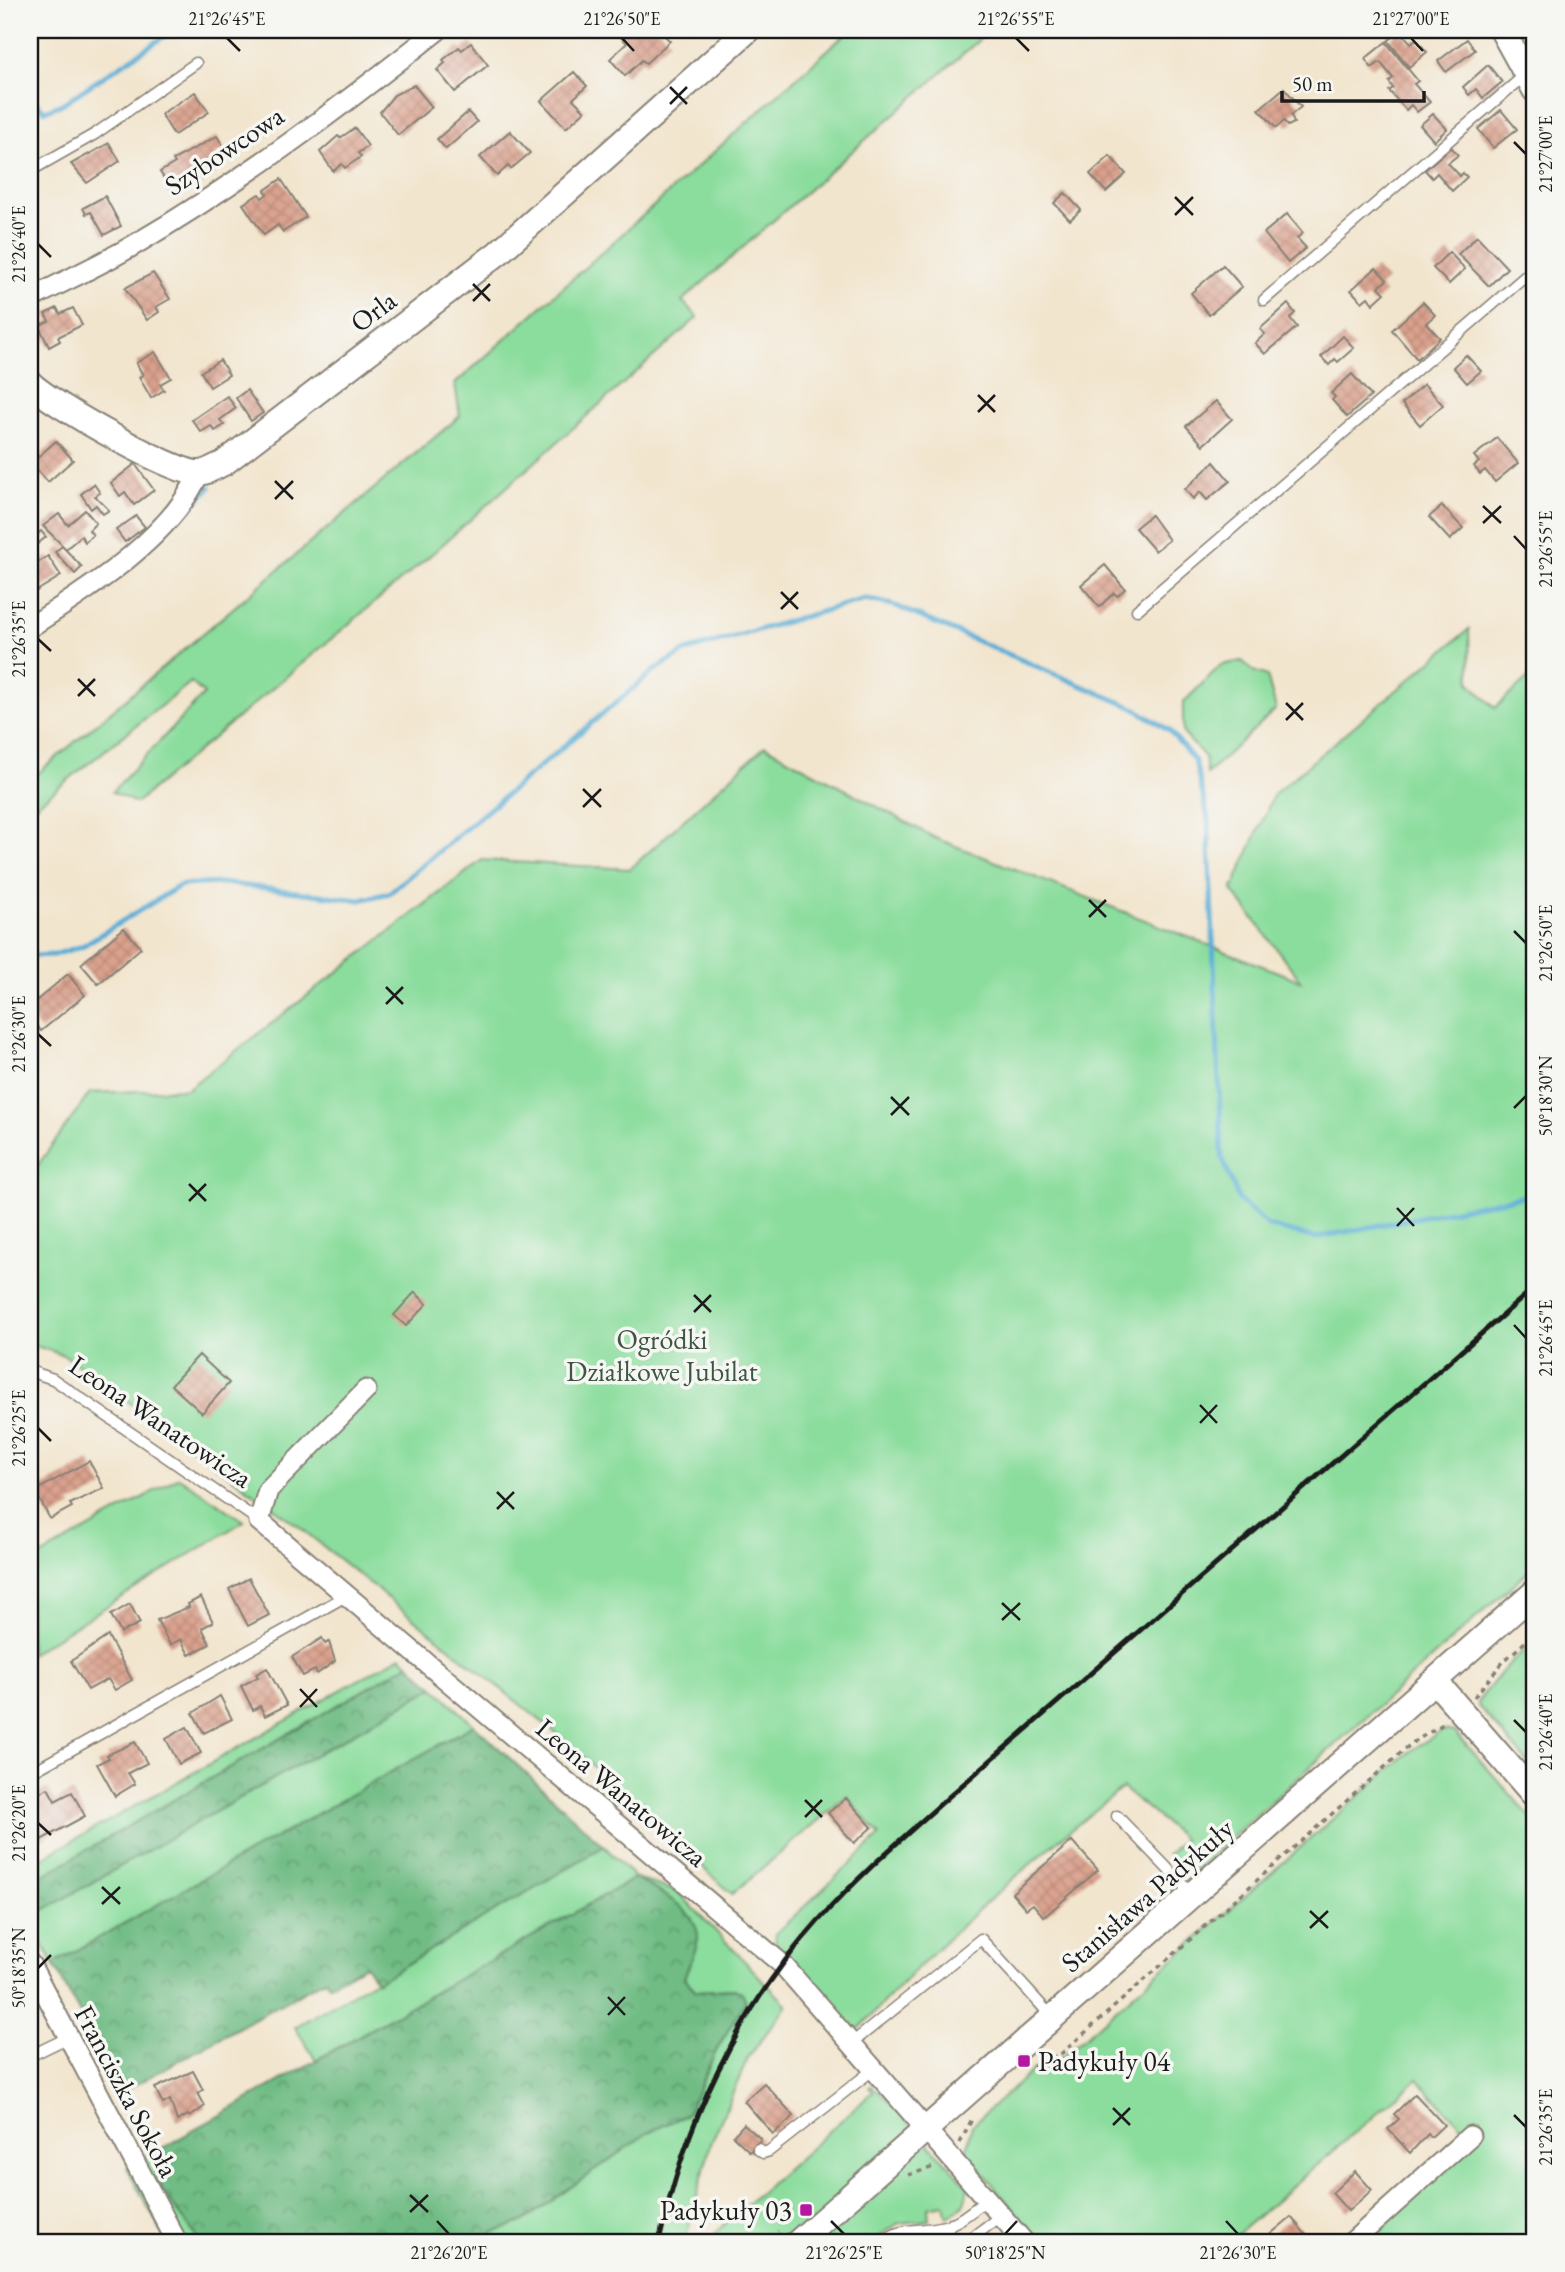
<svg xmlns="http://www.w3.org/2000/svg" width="1565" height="2272" viewBox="0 0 1565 2272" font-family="'EB Garamond',serif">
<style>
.green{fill:#8bdd9d;stroke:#547c5c;stroke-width:2}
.forest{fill:url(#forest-crowns);stroke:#466c50;stroke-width:2}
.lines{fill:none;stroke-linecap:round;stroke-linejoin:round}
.stream{stroke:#59add5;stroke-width:5}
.building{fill:url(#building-cross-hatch)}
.service-casing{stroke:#878075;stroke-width:13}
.minor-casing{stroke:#878075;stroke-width:23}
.tertiary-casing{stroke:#878075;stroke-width:28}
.path{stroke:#878075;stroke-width:3.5;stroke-dasharray:5 5;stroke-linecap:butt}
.service{stroke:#fff;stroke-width:10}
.minor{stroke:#fff;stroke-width:19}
.tertiary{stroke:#fff;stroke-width:24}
.rail{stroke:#1c1c1c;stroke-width:5}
.ticks{fill:none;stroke:#1c1c1c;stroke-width:2.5}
.poi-dot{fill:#b5179e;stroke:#f6f6f2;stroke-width:2.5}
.labels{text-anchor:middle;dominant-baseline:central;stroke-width:7;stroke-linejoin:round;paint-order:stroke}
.street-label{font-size:28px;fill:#1c1c1c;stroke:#f6f6f2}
.park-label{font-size:28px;fill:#3d5643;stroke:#f6f6f2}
.poi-label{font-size:28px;fill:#1c1c1c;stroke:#f6f6f2;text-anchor:start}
.neatline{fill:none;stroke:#1c1c1c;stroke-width:2.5}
.ticks-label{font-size:18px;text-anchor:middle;fill:#1c1c1c}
</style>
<defs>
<pattern id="forest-crowns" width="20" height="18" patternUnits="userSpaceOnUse" patternTransform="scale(1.75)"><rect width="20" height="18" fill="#70bc84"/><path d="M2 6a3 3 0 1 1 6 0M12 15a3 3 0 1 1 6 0" fill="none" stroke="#5b986b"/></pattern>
<pattern id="building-cross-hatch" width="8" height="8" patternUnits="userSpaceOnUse" patternTransform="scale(1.75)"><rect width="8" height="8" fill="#daa18d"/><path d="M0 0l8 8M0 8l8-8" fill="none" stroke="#ba8a79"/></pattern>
</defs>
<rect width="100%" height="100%" fill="#f6f6f2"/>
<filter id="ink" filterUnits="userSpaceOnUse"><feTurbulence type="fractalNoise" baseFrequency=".0143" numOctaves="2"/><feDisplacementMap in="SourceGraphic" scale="14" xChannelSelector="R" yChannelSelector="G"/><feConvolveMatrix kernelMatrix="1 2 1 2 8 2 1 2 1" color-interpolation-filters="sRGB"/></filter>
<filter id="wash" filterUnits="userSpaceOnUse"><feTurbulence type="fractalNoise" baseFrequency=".00686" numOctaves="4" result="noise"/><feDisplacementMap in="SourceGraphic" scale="28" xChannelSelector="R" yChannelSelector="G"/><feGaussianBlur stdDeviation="1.57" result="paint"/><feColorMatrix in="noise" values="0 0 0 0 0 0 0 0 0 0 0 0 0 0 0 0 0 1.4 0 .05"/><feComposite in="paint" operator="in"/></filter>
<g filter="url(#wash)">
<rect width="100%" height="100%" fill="#f2e5ce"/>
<g class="green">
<path d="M850 30H975L981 38 682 301 698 317 425 560 136 803 112 792 204 694 191 682 30 810V780L460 416 455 384Z"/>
<path d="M1469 629 1470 683 1495 708 1535 672V1565L1190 1875 1168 1854 1184 1839 1123 1788C1029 1862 940 1940 860 2028L849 2030 777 1952 775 1934 880 1836 847 1796 732 1894 567 1742 297 1525 66 1356 30 1344V1176L90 1093 187 1089 482 860 630 869 765 746 935 838 1301 981 1232 890 1274 794Z"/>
<path d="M1242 661 1253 671 1267 676 1276 709 1207 774 1205 757 1183 733V703L1221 665Z"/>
<path d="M179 1477 244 1521 30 1654V1562Z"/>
<path d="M1535 1640V1771L1478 1706V1701L1506 1667Z"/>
<path d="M401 1656 409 1664 30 1883V1865Z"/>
<path d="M434 1687 474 1725 53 1964 30 1918Z"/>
<path d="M1443 1730 1455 1732 1535 1822V2242H1361L1474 2140 1417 2079 1228 2242H1040L966 2152 972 2125 1033 2070 1062 2057 1410 1751Z"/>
<path d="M604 1846 635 1878 678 1892 787 2005 748 2058 711 2143 685 2242H468L647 2133 686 2115 718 2047 745 2001 734 1989 696 1991 684 1978 698 1939 635 1878 316 2060 295 2027Z"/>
<path d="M871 2086C879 2088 955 2172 968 2186 966 2203 963 2209 947 2217L944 2204 928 2207 929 2220 899 2223 871 2242H705L873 2092 869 2087Z"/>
<path d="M161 2149 155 2172 165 2195 201 2242H167L127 2168Z"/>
</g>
<g class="forest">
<path d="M409 1664 434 1687 30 1918V1883Z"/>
<path d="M474 1725 604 1846 377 1982 365 1965 329 1985 326 1979 122 2092 53 1964Z"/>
<path d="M635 1878C656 1891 696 1907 698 1936 698 1949 688 1966 684 1978L696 1991 734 1989 742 1992 746 2001 718 2047 686 2115 647 2133 522 2222 468 2242H201L165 2195 155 2172 161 2149Z"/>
</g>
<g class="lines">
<g class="stream">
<path d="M30 97 45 111 62 104 174 30"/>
<path d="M188 510 210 487"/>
<path d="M30 641 81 605"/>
<path d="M30 956 54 955 82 946 181 885 222 883 360 900 389 893 655 670 686 651 865 599 893 605 1134 708 1169 730 1195 761 1208 818 1222 1157 1239 1200 1268 1226 1315 1238 1535 1194"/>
</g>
</g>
<g id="blocks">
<g class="building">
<path d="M621 30H659L670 41 646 63 642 60 625 76 610 59 627 43 617 33Z"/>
<path d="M1400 31 1411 43 1416 39 1427 52 1409 67 1388 41Z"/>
<path d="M1467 39 1475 50 1446 72 1438 61Z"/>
<path d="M1386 42 1418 81 1414 84 1430 102 1417 112 1411 105 1406 110 1389 91 1393 88 1389 82 1393 78 1380 62 1372 68 1365 59Z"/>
<path d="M471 43 488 65 455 92 437 70 445 63 443 60 459 47 462 50Z"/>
<path d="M1488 65 1502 82 1483 98 1476 89 1469 95 1463 87Z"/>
<path d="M574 72 587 86 573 99 585 111 566 128 541 101Z"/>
<path d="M414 85 432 107 398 135 380 112 394 95Z"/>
<path d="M1284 88 1301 107 1291 115 1294 123 1288 126 1284 121 1276 128 1259 109Z"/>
<path d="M195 92 209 112 174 135 161 114Z"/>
<path d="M1501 110 1517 129 1493 148 1478 129Z"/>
<path d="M468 112 477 122 446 149 437 139Z"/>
<path d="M1433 114 1447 129 1434 141 1420 125Z"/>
<path d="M355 128 368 146 358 153 361 157 345 168 342 164 333 171 320 152 338 136 340 138Z"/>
<path d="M510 131 530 153 511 169 508 166 497 176 480 157Z"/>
<path d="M217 136 225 149 214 156 220 165 203 179 202 176 193 182 191 179 172 191 160 172 175 163 173 160Z"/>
<path d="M109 143 120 161 87 183 71 164Z"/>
<path d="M1451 147 1458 155 1448 163 1460 176 1463 173 1467 177 1452 191 1437 173 1432 178 1425 170Z"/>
<path d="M1110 156 1126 174 1106 192 1090 174Z"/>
<path d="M281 179 306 217 283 232 278 225 264 235 243 204 259 194 262 198 267 194 265 190Z"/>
<path d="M1065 193 1081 210 1070 220 1054 203Z"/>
<path d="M105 196 121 226 104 235 91 212 86 214 83 208Z"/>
<path d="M1287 214 1303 233 1297 238 1306 248 1288 263 1264 233Z"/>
<path d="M1477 236 1507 268 1489 286 1458 254Z"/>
<path d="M1449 252 1465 269 1449 284 1433 268Z"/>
<path d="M1223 265 1242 287 1209 315 1191 293Z"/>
<path d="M1376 268 1387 280 1379 287 1385 293 1373 304 1368 297 1362 302 1351 290Z"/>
<path d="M153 273 170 299 156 307 159 312 147 320 125 288Z"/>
<path d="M1423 302 1435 315 1426 323 1440 338 1417 359 1392 330Z"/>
<path d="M1288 304 1295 313 1290 318 1297 327 1265 354 1255 343 1265 334 1260 329Z"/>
<path d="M57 308 60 314 73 308 82 325 58 337 60 341 49 347 39 326 49 321 45 314Z"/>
<path d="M1343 336 1354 348 1338 362 1335 359 1329 365 1321 357Z"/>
<path d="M155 352 171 378 160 384 164 390 151 398 139 377 143 375 136 363Z"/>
<path d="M1466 355 1481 371 1467 383 1453 367Z"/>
<path d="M220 360 229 375 210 387 201 372Z"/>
<path d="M1352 374 1371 396 1347 417 1332 400 1335 397 1331 393Z"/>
<path d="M1424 384 1443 405 1420 425 1402 404Z"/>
<path d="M247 390 263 413 251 421 236 398Z"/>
<path d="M227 396 236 408 220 420 224 425 215 431 211 426 201 432 192 420Z"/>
<path d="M1216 401 1232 419 1203 445 1186 426Z"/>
<path d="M1497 438 1518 463 1495 482 1485 470 1480 474 1474 466 1479 462 1474 456Z"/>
<path d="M56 441 73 460 48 482 31 463Z"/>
<path d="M1214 462 1230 481 1207 500 1200 492 1193 499 1185 489Z"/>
<path d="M135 464 154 490 134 505 125 492 120 496 111 483Z"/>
<path d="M94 484 100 493 95 496 109 510 103 514 96 505 91 509 81 494Z"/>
<path d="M1442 506 1463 528 1450 540 1429 517Z"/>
<path d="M85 510 96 523 89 530 93 535 85 542 81 536 66 549 43 526 59 514 68 525Z"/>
<path d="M1151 515 1169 540 1155 551 1135 528Z"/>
<path d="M136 516 145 527 125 542 116 530Z"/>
<path d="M30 530 35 536 41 531 46 537 30 550Z"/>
<path d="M62 546 82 567 75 574 55 552Z"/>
<path d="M48 556 61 576 35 592 30 584V568Z"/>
<path d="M1105 565 1125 589 1117 596 1114 593 1099 607 1081 585Z"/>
<path d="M124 928 141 948 98 984 81 964Z"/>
<path d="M68 974 85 995 41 1031 30 1017V1006Z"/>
<path d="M415 1292 427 1304 406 1326 394 1315Z"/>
<path d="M199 1355 229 1383 202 1413 171 1385Z"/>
<path d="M89 1461 104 1488 70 1504 72 1507 50 1519 35 1491Z"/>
<path d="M249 1578 269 1615 248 1626 229 1589Z"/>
<path d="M201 1597 213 1622 202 1628 210 1644 189 1655 181 1639 170 1645 157 1620 189 1607 188 1604Z"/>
<path d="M130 1604 140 1623 121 1633 111 1615Z"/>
<path d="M108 1636 132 1680 115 1690 108 1679 88 1690 71 1661Z"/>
<path d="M322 1638 325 1644 329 1642 335 1661 317 1674 315 1670 303 1676 292 1657Z"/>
<path d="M267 1668 287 1705 265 1716 260 1706 253 1710 241 1686 258 1677 256 1674Z"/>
<path d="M220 1696 232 1719 204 1733 193 1713Z"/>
<path d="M187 1727 201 1753 179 1764 166 1739Z"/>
<path d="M135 1742 147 1763 128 1773 135 1784 115 1796 97 1764 109 1758 107 1755Z"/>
<path d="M48 1788 55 1801 72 1792 85 1816 32 1845 30 1824 38 1820 30 1812V1798Z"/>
<path d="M846 1798 872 1827 854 1843 828 1813Z"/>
<path d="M1072 1841 1098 1870 1044 1917 1033 1904 1026 1909 1012 1893Z"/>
<path d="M193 2071 203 2090 198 2093 205 2106 190 2117 188 2115 177 2121 170 2100 163 2104 155 2088Z"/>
<path d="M764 2083 794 2116 773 2134 744 2101Z"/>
<path d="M1415 2094 1444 2125 1431 2137 1428 2134 1410 2153 1388 2129 1399 2119 1394 2114Z"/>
<path d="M744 2124 761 2139 750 2152 733 2136Z"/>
<path d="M1355 2171 1372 2190 1348 2211 1332 2193Z"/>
<path d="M1291 2217 1312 2242H1261Z"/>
</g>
</g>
</g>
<g filter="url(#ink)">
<use href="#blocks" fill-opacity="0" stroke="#878075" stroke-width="2"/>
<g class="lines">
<defs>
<g id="service">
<path d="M30 171 95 134 196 63"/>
<path d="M1264 300 1525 75"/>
<path d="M1137 610 1535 268"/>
<path d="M30 1371 53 1379 259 1521"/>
<path d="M30 1773 346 1596"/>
<path d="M1117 1816 1192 1894"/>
<path d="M852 2043 981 1939 1052 2017"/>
<path d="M30 2056 67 2038"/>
<path d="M758 2149 763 2153 769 2151 874 2069"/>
<path d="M882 2242C900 2227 918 2232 940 2227 958 2224 973 2210 987 2199"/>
<path d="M940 2242 951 2223"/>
<path d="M966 2242 1002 2215"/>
</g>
<g id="minor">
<path d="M30 299C64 281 100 265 134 245 241 182 341 107 438 30"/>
<path d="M30 627C86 591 173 536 199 473"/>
<path d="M366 1390 268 1490 259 1521 783 1965 1024 2242"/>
<path d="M30 1964 177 2242"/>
<path d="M1352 2242 1470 2136"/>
</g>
<g id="tertiary">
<path d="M1502 30 1535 90"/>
<path d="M30 383C49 403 174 474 199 473 206 473 217 466 224 463L498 253 748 30"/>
<path d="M1435 1681 1535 1796"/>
<path d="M798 2242 1535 1592"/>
</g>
</defs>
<use href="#service" class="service-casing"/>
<use href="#minor" class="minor-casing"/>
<use href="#tertiary" class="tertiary-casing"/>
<g class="path">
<path d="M1474 1697 1504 1661 1535 1633"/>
<path d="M1033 2066 1062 2053 1412 1743 1445 1723"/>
<path d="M960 2143 972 2119"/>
<path d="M908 2175 934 2167"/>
<path d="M770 2238 778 2231"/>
</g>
<use href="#service" class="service"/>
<use href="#minor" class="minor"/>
<use href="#tertiary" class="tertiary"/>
<path class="rail" d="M659 2242C684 2125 737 2011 818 1921 859 1875 907 1834 953 1793L1535 1287"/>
</g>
</g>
<path class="ticks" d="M227 38 240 51M622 38 634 51M1016 38 1029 51M1411 38 1423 51M670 87 687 104M670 104 687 87M1514 142 1526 154M1175 197 1193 215M1175 215 1193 197M38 244 51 257M473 284 490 301M473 301 490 284M978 395 995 412M978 412 995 395M275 481 293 499M275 499 293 481M1483 506 1501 523M1483 523 1501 506M1514 536 1526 549M781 592 798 609M781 609 798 592M38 639 51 651M78 679 95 696M78 696 95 679M1286 703 1303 720M1286 720 1303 703M583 789 601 807M583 807 601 789M1089 900 1106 917M1089 917 1106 900M1514 931 1526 943M386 987 403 1004M386 1004 403 987M38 1034 51 1046M891 1097 909 1115M1514 1108 1526 1096M891 1115 909 1097M189 1184 206 1201M189 1201 206 1184M1397 1208 1414 1226M1397 1226 1414 1208M694 1295 711 1312M694 1312 711 1295M1514 1325 1526 1338M1200 1405 1217 1423M1200 1423 1217 1405M38 1428 51 1441M497 1492 514 1509M497 1509 514 1492M1002 1603 1020 1620M1002 1620 1020 1603M300 1689 317 1707M300 1707 317 1689M1514 1720 1526 1732M805 1800 822 1817M805 1817 822 1800M38 1823 51 1835M102 1887 120 1904M102 1904 120 1887M1310 1911 1328 1928M1310 1928 1328 1911M38 1968 51 1955M608 1997 625 2015M608 2015 625 1997M1113 2108 1130 2125M1514 2115 1526 2127M1113 2125 1130 2108M410 2195 428 2212M410 2212 428 2195M437 2221 449 2234M831 2221 844 2234M1226 2221 1238 2234M1005 2234 1017 2221"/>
<g class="poi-dot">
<rect x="1017" y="2054" width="14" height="14" rx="3.5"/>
<rect x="799" y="2203" width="14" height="14" rx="3.5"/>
</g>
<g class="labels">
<g class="street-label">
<text transform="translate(224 150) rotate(-34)">Szybowcowa</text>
<text transform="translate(373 311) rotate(-37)">Orla</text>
<text transform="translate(161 1421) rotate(34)">Leona Wanatowicza</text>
<text transform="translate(622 1792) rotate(40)">Leona Wanatowicza</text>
<text transform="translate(1147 1895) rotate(-41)">Stanisława Padykuły</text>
<text transform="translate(127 2091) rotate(62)">Franciszka Sokoła</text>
</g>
<g class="park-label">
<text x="662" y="1339">Ogródki<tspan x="662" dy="32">Działkowe Jubilat</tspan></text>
</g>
<g class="poi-label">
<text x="1038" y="2061">Padykuły 04</text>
<text x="792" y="2210" text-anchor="end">Padykuły 03</text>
</g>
</g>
<rect width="1565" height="2272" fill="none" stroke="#f6f6f2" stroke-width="77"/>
<path d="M1282 91v10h142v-10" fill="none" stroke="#1c1c1c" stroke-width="3.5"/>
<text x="1292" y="91" font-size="21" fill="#1c1c1c" stroke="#f6f6f2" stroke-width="5" paint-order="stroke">50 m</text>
<rect x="38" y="38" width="1488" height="2196" class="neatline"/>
<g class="ticks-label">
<text x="227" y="25">21°26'45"E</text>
<text x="622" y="25">21°26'50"E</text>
<text x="1016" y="25">21°26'55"E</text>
<text x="1411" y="25">21°27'00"E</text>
<text transform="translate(1546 154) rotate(-90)" y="6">21°27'00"E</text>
<text transform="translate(19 244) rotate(-90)" y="6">21°26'40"E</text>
<text transform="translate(1546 549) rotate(-90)" y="6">21°26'55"E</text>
<text transform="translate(19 639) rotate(-90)" y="6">21°26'35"E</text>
<text transform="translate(1546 943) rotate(-90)" y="6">21°26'50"E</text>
<text transform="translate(19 1034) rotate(-90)" y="6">21°26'30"E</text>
<text transform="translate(1546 1096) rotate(-90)" y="6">50°18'30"N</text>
<text transform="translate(1546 1338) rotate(-90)" y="6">21°26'45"E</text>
<text transform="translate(19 1428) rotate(-90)" y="6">21°26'25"E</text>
<text transform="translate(1546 1732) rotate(-90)" y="6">21°26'40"E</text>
<text transform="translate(19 1823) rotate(-90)" y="6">21°26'20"E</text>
<text transform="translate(19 1968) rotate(-90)" y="6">50°18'35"N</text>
<text transform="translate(1546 2127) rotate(-90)" y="6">21°26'35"E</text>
<text x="449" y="2259">21°26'20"E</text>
<text x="844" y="2259">21°26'25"E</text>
<text x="1005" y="2259">50°18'25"N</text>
<text x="1238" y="2259">21°26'30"E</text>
</g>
</svg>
